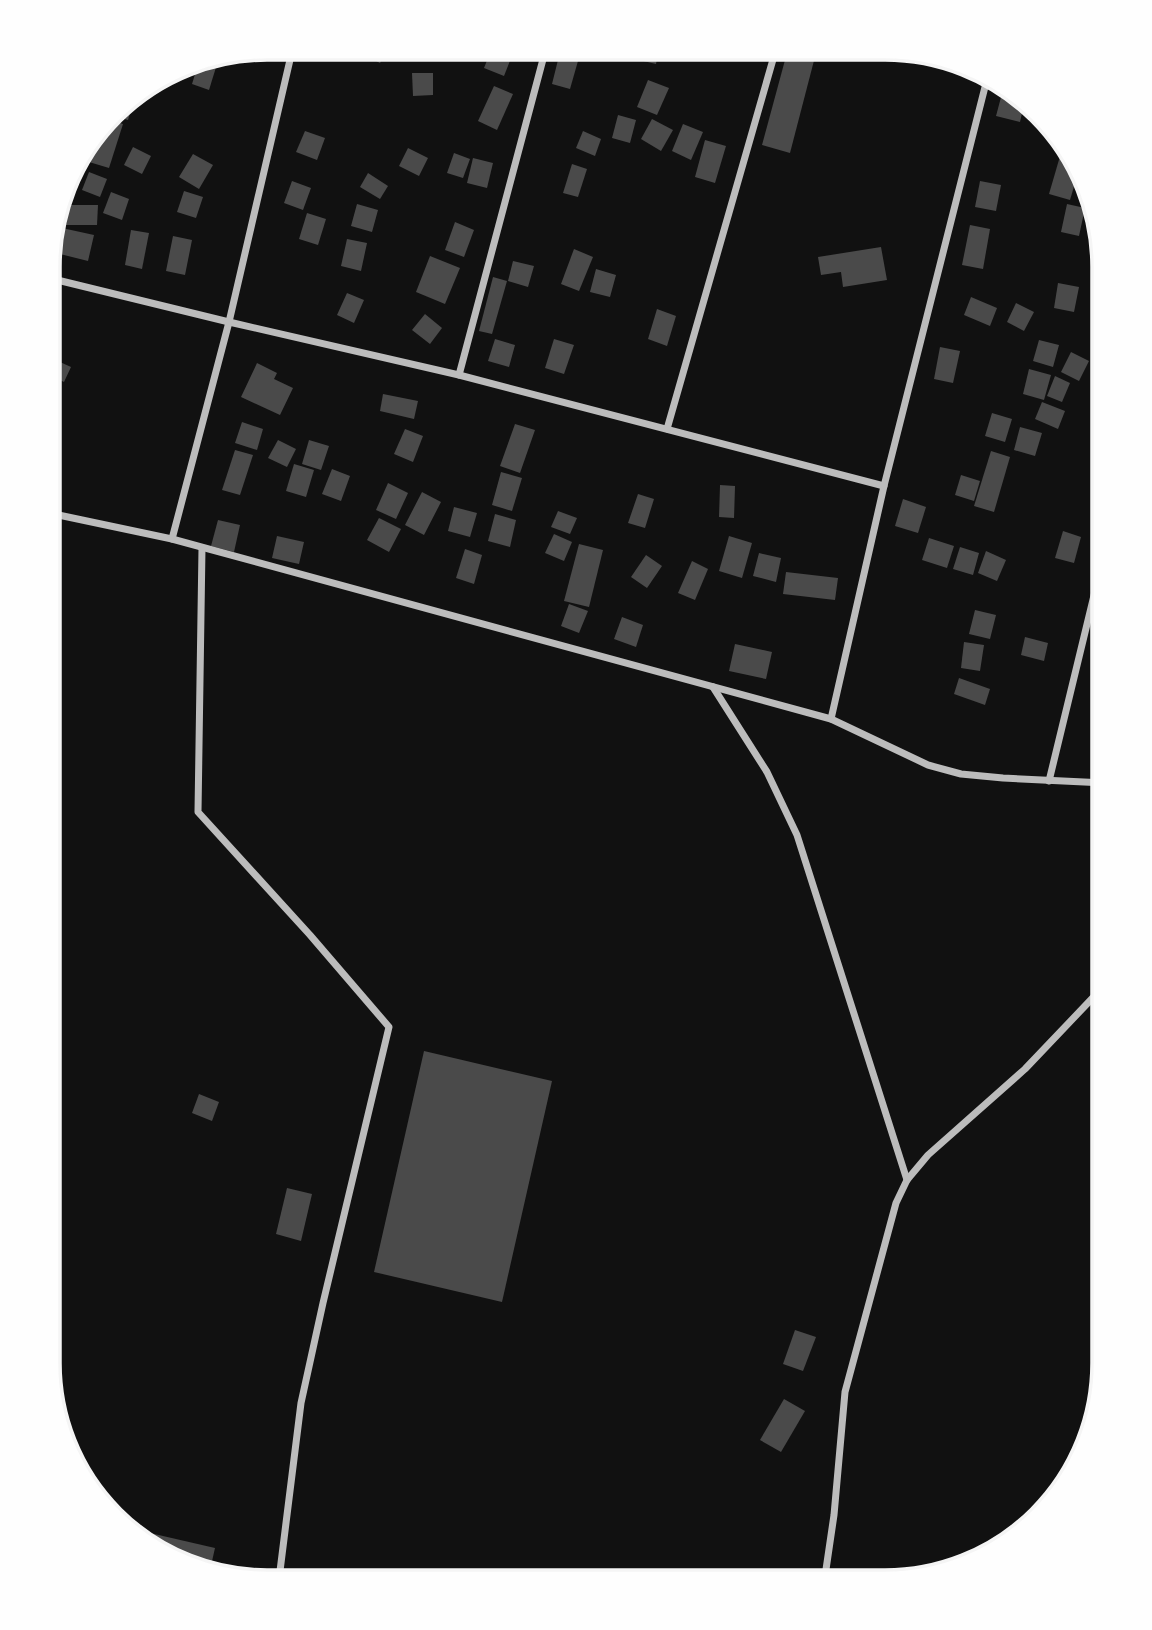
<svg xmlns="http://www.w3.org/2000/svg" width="1152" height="1630" viewBox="0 0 1152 1630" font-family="'Golos Text',sans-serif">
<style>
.building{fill:#4a4a4a}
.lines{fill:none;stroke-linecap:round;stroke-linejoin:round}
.minor{stroke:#bcbcbc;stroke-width:7}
.rim{fill:none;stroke:#f5f5f5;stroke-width:3.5}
</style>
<rect width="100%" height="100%" fill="#111"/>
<g class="building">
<path d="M358 48H388L380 63 357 51Z"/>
<path d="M492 48H502L513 53 504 76 484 68Z"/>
<path d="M638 48H659L656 64 635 59Z"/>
<path d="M733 49H748L745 55Z"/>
<path d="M788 49H817L790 153 762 145Z"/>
<path d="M559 56 578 61 570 89 552 84Z"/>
<path d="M200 58 217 64 209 90 192 84Z"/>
<path d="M412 73H433V95L413 96Z"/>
<path d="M648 80 669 88 657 115 637 107Z"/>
<path d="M494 86 513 94 497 130 478 121Z"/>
<path d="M1004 86 1019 92 1025 100 1020 122 996 116Z"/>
<path d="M136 93 128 120 111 115 122 101Z"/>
<path d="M618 115 636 120 630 143 612 138Z"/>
<path d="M107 119 123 124 109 168 89 162 99 129Z"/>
<path d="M652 119 673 130 661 151 641 139Z"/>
<path d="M683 124 703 132 691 160 672 151Z"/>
<path d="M305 131 325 138 317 160 296 152Z"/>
<path d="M583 131 601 139 595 156 576 148Z"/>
<path d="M705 140 726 146 715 183 695 177Z"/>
<path d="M1063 146 1080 166 1070 200 1049 194Z"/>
<path d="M133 147 151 156 142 174 124 165Z"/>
<path d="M408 148 428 158 419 176 399 166Z"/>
<path d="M454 153 470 159 463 178 447 173Z"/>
<path d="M193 154 213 165 199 189 179 177Z"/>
<path d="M473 158 493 163 487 188 467 183Z"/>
<path d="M572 164 587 169 578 197 563 193Z"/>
<path d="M89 172 107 179 100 197 82 190Z"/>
<path d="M368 173 388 186 380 199 360 187Z"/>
<path d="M292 181 311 188 303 210 284 203Z"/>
<path d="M980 181 1001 185 996 211 975 207Z"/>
<path d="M184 191 203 197 196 218 177 212Z"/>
<path d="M111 192 129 199 122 220 103 213Z"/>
<path d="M357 204 378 210 372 232 351 226Z"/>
<path d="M1067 204 1085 208 1079 236 1061 232Z"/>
<path d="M65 205H98L97 225H65Z"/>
<path d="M307 213 326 219 318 245 299 239Z"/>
<path d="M455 222 474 230 464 257 445 250Z"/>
<path d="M970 225 990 229 983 269 962 265Z"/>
<path d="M62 228 94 235 88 261 56 253Z"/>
<path d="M131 230 149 233 142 269 125 265Z"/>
<path d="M173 236 192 240 185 275 166 271Z"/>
<path d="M347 239 367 243 361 271 341 266Z"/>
<path d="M881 247 887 280 843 287 841 272 821 275 818 257Z"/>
<path d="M574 249 593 257 579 291 561 284Z"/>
<path d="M430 256 460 268 445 304 416 292Z"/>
<path d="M513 261 534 266 528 287 508 281Z"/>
<path d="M596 269 616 275 610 297 590 292Z"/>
<path d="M493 277 507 281 492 334 479 331Z"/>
<path d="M1058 283 1079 287 1074 312 1054 308Z"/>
<path d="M347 293 364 300 354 323 337 315Z"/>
<path d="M971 297 997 308 990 326 964 315Z"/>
<path d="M1016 303 1034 312 1024 331 1007 322Z"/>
<path d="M657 309 676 316 667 346 648 339Z"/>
<path d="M425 314 442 328 430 344 412 330Z"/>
<path d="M495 339 515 345 509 367 488 361Z"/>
<path d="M554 339 574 345 564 374 545 368Z"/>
<path d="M1039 340 1059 345 1053 367 1033 361Z"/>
<path d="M940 347 960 351 953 383 934 379Z"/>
<path d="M1071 352 1089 361 1079 381 1061 372Z"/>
<path d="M49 357 71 367 64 382 49 375Z"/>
<path d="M257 363 277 373 274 379 293 388 280 415 241 397Z"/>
<path d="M1029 369 1051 375 1044 400 1023 394Z"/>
<path d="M1055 376 1070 383 1062 402 1047 396Z"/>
<path d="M49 387 57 388 50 417H49Z"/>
<path d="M383 394 418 401 414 419 380 411Z"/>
<path d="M1042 402 1065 411 1058 429 1035 419Z"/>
<path d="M992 413 1012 419 1005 442 985 436Z"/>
<path d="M242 422 263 429 257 450 235 443Z"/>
<path d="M515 424 535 430 520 473 500 466Z"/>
<path d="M1020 427 1042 433 1035 456 1014 450Z"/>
<path d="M405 429 423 436 413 462 394 454Z"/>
<path d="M278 440 296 449 287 467 268 458Z"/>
<path d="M309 440 329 446 321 470 302 464Z"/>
<path d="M235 450 253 455 240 495 222 490Z"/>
<path d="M991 451 1010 457 994 512 974 506Z"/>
<path d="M294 464 314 470 306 497 286 491Z"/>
<path d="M332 469 350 476 341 501 322 494Z"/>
<path d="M501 472 522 478 512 511 492 505Z"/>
<path d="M961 475 980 481 974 501 955 495Z"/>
<path d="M388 483 408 493 396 519 376 510Z"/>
<path d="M720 485 735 486 734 518 719 517Z"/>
<path d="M422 492 441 502 424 535 405 525Z"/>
<path d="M638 494 654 499 645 528 628 523Z"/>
<path d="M903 499 926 507 918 533 895 526Z"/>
<path d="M454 507 477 513 470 537 448 531Z"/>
<path d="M558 511 577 518 570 534 551 527Z"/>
<path d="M495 514 516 520 510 547 488 541Z"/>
<path d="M379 518 401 529 389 552 367 540Z"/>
<path d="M218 520 240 525 234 552 211 546Z"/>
<path d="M1063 531 1081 537 1074 563 1055 558Z"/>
<path d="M554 534 572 542 564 561 545 553Z"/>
<path d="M277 536 304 542 299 564 272 558Z"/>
<path d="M729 536 752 543 742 578 719 571Z"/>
<path d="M929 538 954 546 947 568 922 560Z"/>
<path d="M579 544 603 550 589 607 564 601Z"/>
<path d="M960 547 979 553 973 575 953 569Z"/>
<path d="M465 549 482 555 474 584 456 578Z"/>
<path d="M986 551 1006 560 997 581 978 573Z"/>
<path d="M759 553 781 558 776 582 753 576Z"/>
<path d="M646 555 662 566 647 588 631 577Z"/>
<path d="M692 561 708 569 695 600 678 593Z"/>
<path d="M786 572 838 578 835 600 783 594Z"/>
<path d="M569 604 588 611 579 633 561 626Z"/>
<path d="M975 610 996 615 990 639 969 634Z"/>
<path d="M622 617 643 625 636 647 614 639Z"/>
<path d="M1025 637 1048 643 1044 661 1021 655Z"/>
<path d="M964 642 984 645 980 671 961 668Z"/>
<path d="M735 644 772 652 766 679 729 671Z"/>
<path d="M1100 666 1105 667V701L1094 699Z"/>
<path d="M959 678 990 689 985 705 954 694Z"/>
<path d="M48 838 54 841 48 855Z"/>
<path d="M424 1051 552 1081 502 1302 374 1272Z"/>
<path d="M199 1094 219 1102 212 1121 192 1113Z"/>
<path d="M287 1188 312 1194 301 1241 276 1234Z"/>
<path d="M795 1330 816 1337 803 1371 783 1364Z"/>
<path d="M784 1399 805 1411 781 1452 760 1440Z"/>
<path d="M124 1527 215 1548 210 1570 133 1538Z"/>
</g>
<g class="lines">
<g class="minor">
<path d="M49 278 229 322 459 375 884 486"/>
<path d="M459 375 546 48"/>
<path d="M667 429 776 49"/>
<path d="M49 513 172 539 831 719 928 765 961 774 1003 778 1105 783"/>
<path d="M172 539 229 322 293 47"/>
<path d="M202 548 198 812 310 935 389 1027 323 1303 301 1403 280 1571 277 1581"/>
<path d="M713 687 767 772 797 835 907 1180"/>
<path d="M831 719 884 486 987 79"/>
<path d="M1049 781 1105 550"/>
<path d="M824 1583 834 1515 845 1392 896 1203 907 1180 928 1155 1025 1069 1104 986"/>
</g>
</g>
<path d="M0 0H1152V1630H0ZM267 60H885A207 207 0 0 1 1092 267V1363A207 207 0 0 1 885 1570H267A207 207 0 0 1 60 1363V267A207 207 0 0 1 267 60Z" fill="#fefefe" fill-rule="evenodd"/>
<path class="rim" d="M267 60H885A207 207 0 0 1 1092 267V1363A207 207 0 0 1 885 1570H267A207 207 0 0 1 60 1363V267A207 207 0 0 1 267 60Z"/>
</svg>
